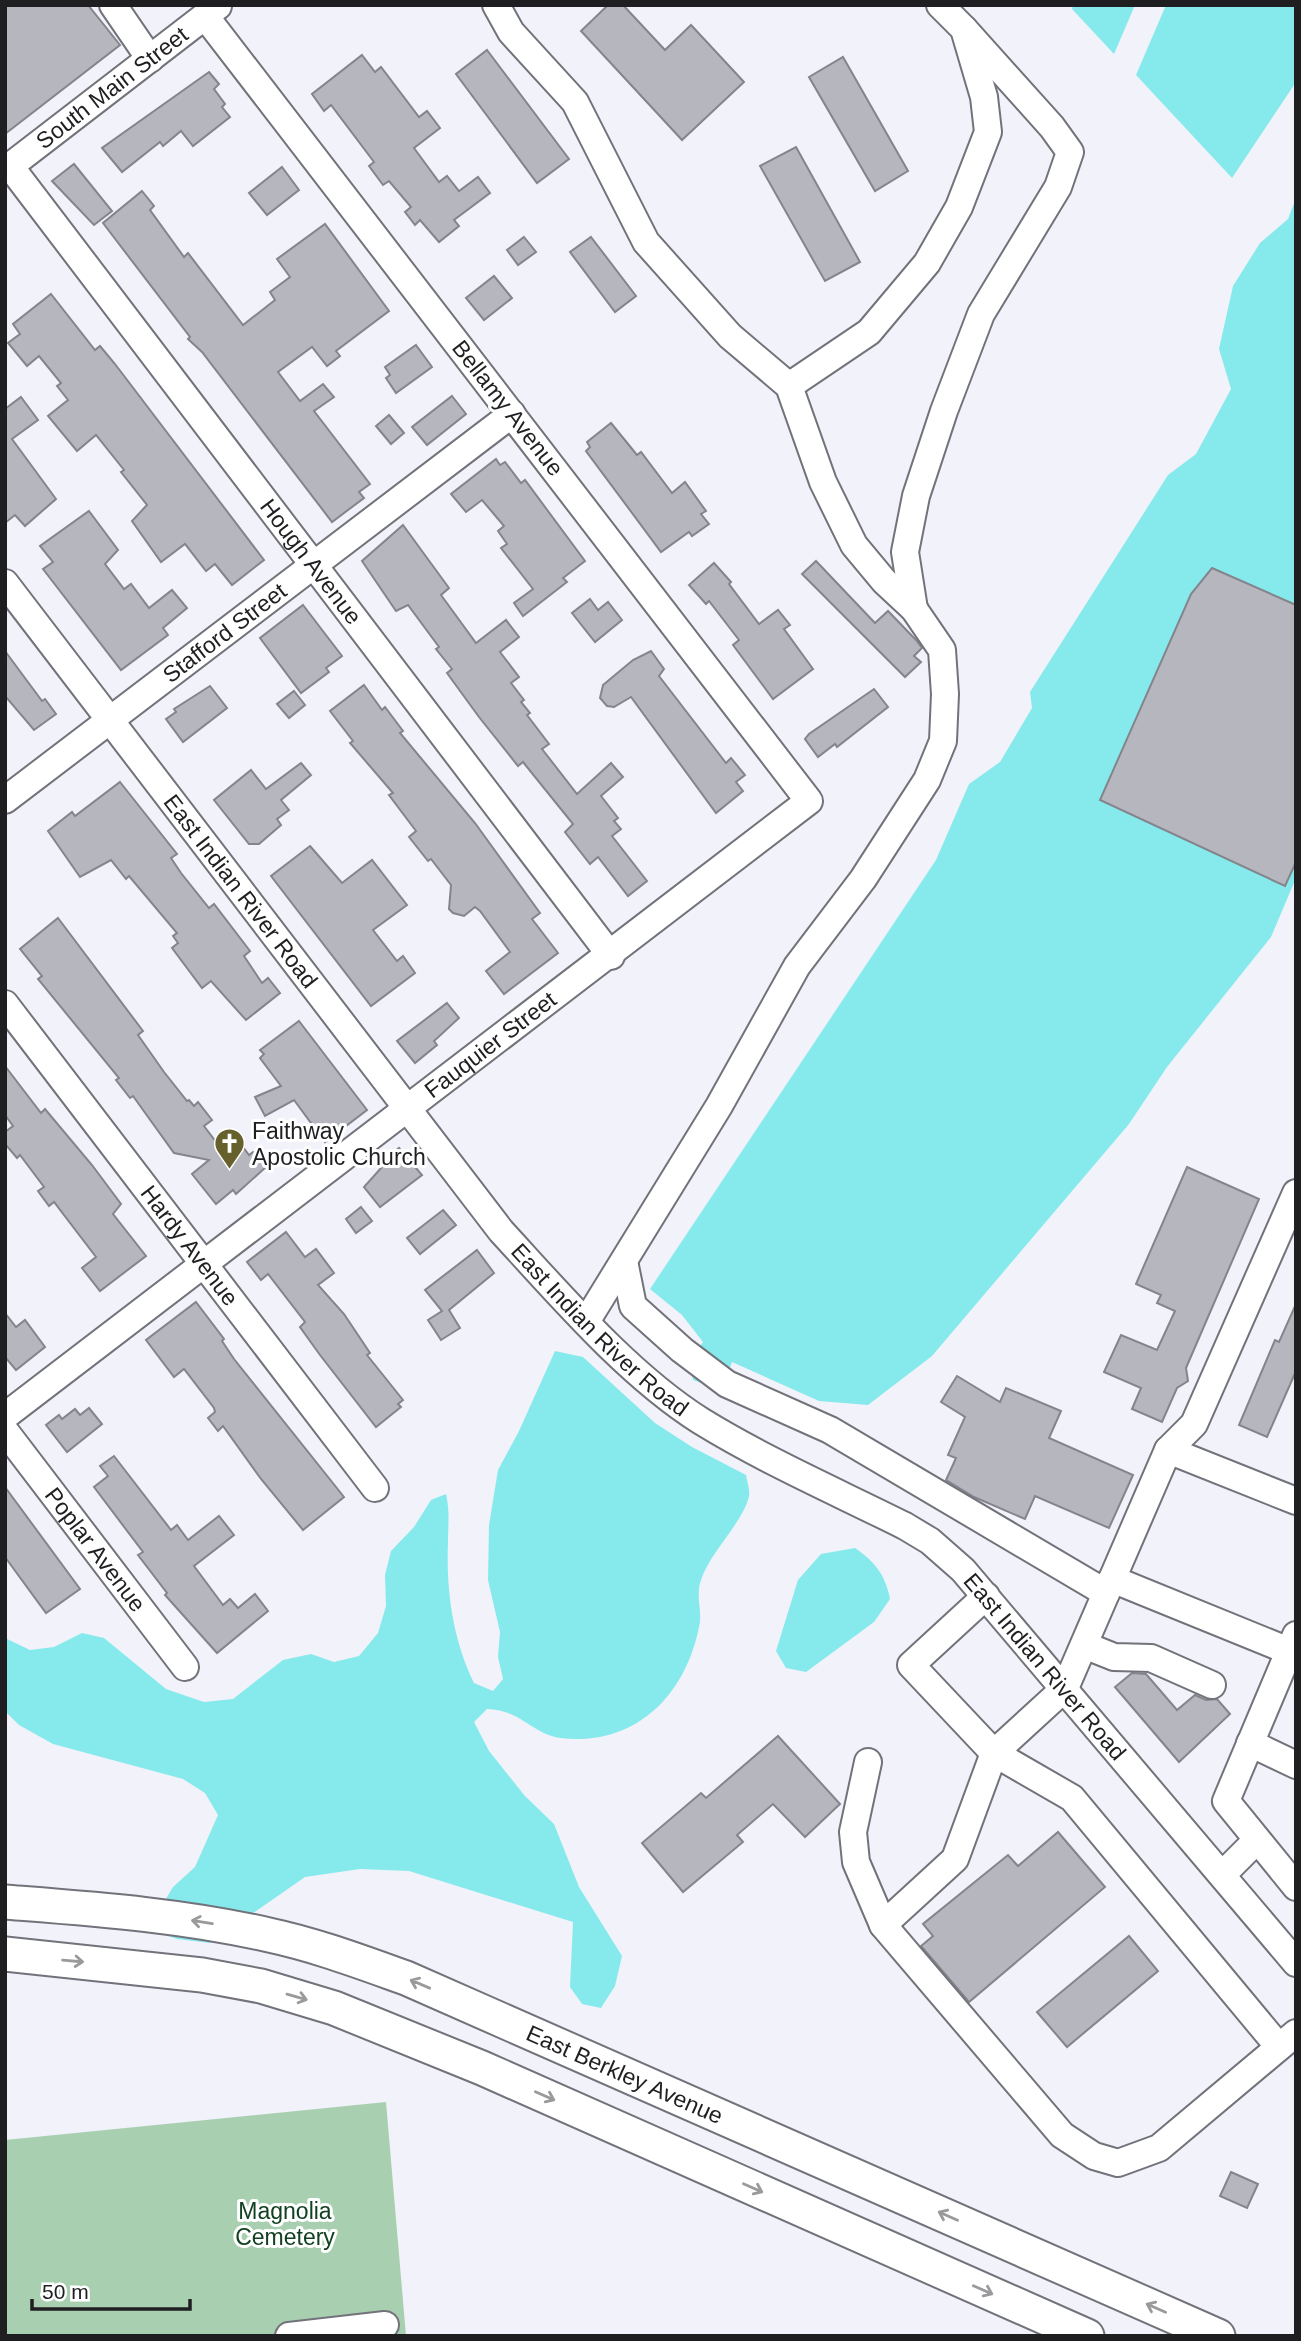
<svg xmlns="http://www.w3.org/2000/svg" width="1301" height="2341" viewBox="0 0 1301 2341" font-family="Helvetica,sans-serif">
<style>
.green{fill:#a8d0b0}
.water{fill:#86eaed}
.building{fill:#b5b6be;stroke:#84858c;stroke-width:2}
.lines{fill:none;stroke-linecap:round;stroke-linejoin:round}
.minor-casing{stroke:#72737a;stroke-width:30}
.major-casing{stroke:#72737a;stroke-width:37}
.minor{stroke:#fff;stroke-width:26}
.major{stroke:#fff;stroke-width:33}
.oneway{stroke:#9a9a9c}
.labels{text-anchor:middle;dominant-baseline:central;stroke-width:6;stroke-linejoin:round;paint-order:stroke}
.street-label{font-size:23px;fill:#1f1f22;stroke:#fff}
.poi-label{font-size:23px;fill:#1f1f22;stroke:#fff;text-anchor:start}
.park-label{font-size:23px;fill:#114121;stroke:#fff}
</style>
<rect width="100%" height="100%" fill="#f1f2fa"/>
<path class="green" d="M386 2102 406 2336H5V2140Z"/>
<g class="water">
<path d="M1073 5H1135L1114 54 1072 9Z"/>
<path d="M1166 5H1296V82L1232 178 1136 75Z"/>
<path d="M1296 198V878L1271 937 1167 1067 1129 1124 932 1356 868 1405 819 1401 732 1362 728 1373 708 1385 693 1380 690 1360 703 1342 682 1315 650 1289 936 860 969 784 1000 762 1032 708 1030 692 1168 475 1196 454 1231 389 1219 349 1233 286 1260 243 1288 219Z"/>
<path d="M555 1351 583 1357 655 1423 692 1447 746 1475C747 1481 750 1490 749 1496 744 1521 710 1552 701 1580 695 1597 703 1611 699 1627 685 1697 634 1747 560 1738 532 1734 521 1710 487 1709L474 1722 489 1751 525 1796 554 1824 579 1887 622 1956 615 1986 601 2008 582 2004 570 1987 573 1922 409 1871 360 1869 305 1877 210 1943 177 1939 148 1929 173 1887 195 1867 218 1815 205 1793 183 1779 53 1744 19 1725 5 1711V1638L30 1650 54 1647 82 1633 104 1638 166 1689 204 1702 233 1699 283 1660 311 1654 334 1662 359 1656 378 1633 386 1606 385 1575 391 1551 414 1527 431 1500 446 1494C450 1512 448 1525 448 1543 446 1591 453 1640 474 1683L493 1691 503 1679 498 1657 500 1632 488 1580 489 1525 498 1470 519 1431Z"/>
<path d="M855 1548C875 1562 885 1574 890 1599L874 1622 806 1672 786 1668 776 1651 798 1580 821 1554Z"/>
</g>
<g class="building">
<path d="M5 5H88L120 45 5 134Z"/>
<path d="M608 5H623L665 50 691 25 744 82 682 140 581 31Z"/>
<path d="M487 50 569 159 537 183 456 74Z"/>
<path d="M362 55 375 72 381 67 419 117 427 111 440 128 414 148 439 182 447 176 459 191 478 177 490 193 454 220 459 226 439 242 420 220 415 225 405 212 411 207 389 181 383 185 369 166 374 162 331 105 324 111 312 94Z"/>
<path d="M843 57 908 171 875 191 809 77Z"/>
<path d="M209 72 219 84 214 89 225 104 222 107 230 117 193 146 181 131 163 146 160 142 122 172 102 148Z"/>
<path d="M796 147 860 262 825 281 760 166Z"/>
<path d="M74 164 112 211 94 225 52 181Z"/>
<path d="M282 167 299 190 267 215 249 193Z"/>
<path d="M142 191 154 206 150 210 184 257 188 253 243 325 275 300 270 292 290 277 277 259 325 224 389 311 336 351 340 356 327 366 312 347 278 372 300 401 323 384 334 397 314 411 370 484 359 492 364 498 332 522 202 352 188 339 190 337 103 223Z"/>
<path d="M524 237 536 252 518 265 507 250Z"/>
<path d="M591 237 636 296 615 312 570 252Z"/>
<path d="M494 276 512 298 484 320 466 298Z"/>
<path d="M51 294 95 350 100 346 115 364 264 560 232 585 215 564 206 571 185 544 161 562 132 521 147 505 121 472 124 470 96 435 77 451 48 416 68 400 57 386 61 383 39 356 27 366 8 343 20 334 13 324Z"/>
<path d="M416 345 432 367 396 393 386 378 390 375 385 367Z"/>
<path d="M452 396 466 414 427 445 412 427Z"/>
<path d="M21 397 38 420 12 439 56 499 25 526 15 515 5 523V409Z"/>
<path d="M389 415 404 433 391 444 376 426Z"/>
<path d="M611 423 637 455 641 452 672 493 685 482 706 511 701 514 709 524 692 536 689 532 661 552 586 451 590 447 587 442Z"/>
<path d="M496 459 500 465 505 462 521 483 525 480 585 561 563 578 567 582 523 616 514 603 533 589 501 548 507 544 498 531 504 526 482 500 466 512 451 494Z"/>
<path d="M89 511 118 550 105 564 124 589 131 584 149 608 172 590 187 608 163 628 168 635 121 670 43 569 53 562 40 546Z"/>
<path d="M403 525 449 588 441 595 476 643 506 620 519 637 500 652 519 677 511 683 524 700 521 702 530 713 527 715 549 744 542 749 577 794 611 763 623 777 601 796 618 818 614 821 621 829 612 836 647 881 628 896 598 857 590 864 565 832 573 824 523 762 518 766 479 717 447 673 452 669 436 649 439 647 408 605 396 611 362 561Z"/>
<path d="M816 561 875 623 888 611 916 640 922 648 914 656 921 662 905 677 802 574Z"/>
<path d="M714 563 731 582 729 584 759 624 778 610 790 625 784 629 813 669 773 699 733 645 739 640 709 601 706 604 689 585Z"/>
<path d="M1212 568 1296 605V862L1285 886 1100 800 1191 594Z"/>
<path d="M590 599 598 610 608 602 622 620 595 642 572 613Z"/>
<path d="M303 605 342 656 326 668 329 672 301 693 260 638Z"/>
<path d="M5 651 42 701 45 699 56 714 34 730 5 696Z"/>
<path d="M651 651 664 669 659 676 726 763 731 758 745 775 736 782 743 791 716 813 631 697 614 707 607 706 600 698 603 685 633 660Z"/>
<path d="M364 685 382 710 385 707 403 731 400 733 475 823 540 913 532 919 558 953 504 994 486 971 510 952 480 911 475 907 464 916 453 913 449 909 451 885 431 859 428 861 409 837 416 831 389 795 393 793 350 743 353 741 330 711Z"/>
<path d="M210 686 227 708 183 742 166 719 176 712 174 709Z"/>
<path d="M874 689 888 707 837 747 835 744 818 757 805 739 809 734Z"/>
<path d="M294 691 305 705 289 718 277 704Z"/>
<path d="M301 763 311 775 281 800 289 810 277 819 281 825 259 844H249L214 800 251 770 266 789Z"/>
<path d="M120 782 177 854 171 858 181 873 209 908 214 904 250 951 244 956 262 983 268 978 280 993 246 1020 211 981 202 988 172 948 178 943 173 936 177 933 129 876 126 879 111 860 80 877 48 831 72 812 75 816Z"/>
<path d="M310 846 342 883 372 860 407 905 373 930 397 961 403 956 415 973 371 1006 271 876Z"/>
<path d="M58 918 143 1031 138 1035 164 1072 187 1101 189 1100 194 1106 198 1102 212 1120 204 1126 226 1155 240 1143 249 1155 253 1152 266 1167 236 1194 233 1190 216 1204 192 1174 209 1160 174 1153 133 1096 130 1098 116 1080 119 1078 38 979 42 976 20 949Z"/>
<path d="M447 1003 459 1018 434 1041 437 1045 415 1063 397 1041Z"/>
<path d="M299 1021 367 1110 325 1142 294 1100 265 1116 255 1097 281 1086 260 1058 264 1054 260 1050Z"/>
<path d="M5 1066 41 1113 45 1109 92 1165 121 1204 113 1214 146 1256 100 1291 82 1268 96 1257 54 1202 49 1206 38 1191 44 1187 20 1155 17 1158 5 1144V1132L13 1126 5 1115Z"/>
<path d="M399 1148 422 1175 380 1207 364 1187 382 1167 379 1164Z"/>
<path d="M1187 1167 1259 1199 1186 1368 1188 1381 1177 1388 1162 1422 1132 1409 1141 1388 1104 1372 1121 1335 1157 1350 1175 1311 1157 1303 1161 1295 1136 1284Z"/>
<path d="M361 1207 372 1221 356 1233 346 1219Z"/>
<path d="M443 1210 456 1225 420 1254 407 1238Z"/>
<path d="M286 1232 305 1257 316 1249 334 1273 318 1285 344 1314 370 1353 367 1355 403 1400 398 1404 401 1407 376 1427 320 1355 300 1327 305 1322 268 1274 261 1280 247 1262Z"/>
<path d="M477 1250 494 1273 449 1310 460 1328 441 1340 428 1320 442 1311 425 1290Z"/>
<path d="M196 1302 224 1339 222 1341 234 1359 344 1497 303 1530 261 1479 223 1426 218 1431 208 1418 215 1412 214 1408 184 1369 174 1377 146 1340Z"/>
<path d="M1296 1304V1371L1267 1437 1239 1425 1275 1340 1279 1342Z"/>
<path d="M5 1313 16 1327 25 1320 45 1347 16 1370 5 1357Z"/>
<path d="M957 1376 1000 1402 1006 1388 1061 1411 1049 1438 1133 1475 1109 1528 1035 1496 1025 1519 974 1497 946 1480 956 1458 948 1455 965 1417 941 1402Z"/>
<path d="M89 1408 102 1424 67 1452 46 1425 59 1415 62 1419 75 1409 80 1415Z"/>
<path d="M114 1456 171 1530 177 1525 188 1540 219 1516 234 1535 194 1566 223 1605 230 1599 238 1608 255 1594 268 1611 217 1653 165 1595 167 1593 138 1555 143 1552 94 1487 108 1476 100 1466Z"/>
<path d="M5 1487 80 1589 46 1613 5 1557Z"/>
<path d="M1132 1673 1146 1674 1177 1710 1195 1695 1206 1700 1217 1699 1230 1714 1179 1762 1115 1687Z"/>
<path d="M778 1736 840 1804 805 1837 773 1804 737 1835 743 1842 683 1892 642 1843 701 1793 706 1798Z"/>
<path d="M1058 1832 1105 1887 969 2002 921 1946 933 1936 923 1924 1008 1855 1018 1866Z"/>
<path d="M1129 1936 1158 1971 1067 2047 1037 2012Z"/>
<path d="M1231 2172 1258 2184 1247 2208 1220 2196Z"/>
</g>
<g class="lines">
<defs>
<g id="minor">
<path d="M113 5 150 59"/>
<path d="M496 5 511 32 575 102 646 242 730 336 789 386 823 482 854 545 884 581 914 609 942 650 945 694 943 741 927 780 863 879 797 966 719 1106 586 1322"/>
<path id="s1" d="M10 166 611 956"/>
<path id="s2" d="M5 170 218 6"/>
<path d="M789 386 869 332 927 263 959 207 988 132 984 97 964 29 940 5"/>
<path id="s3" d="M5 583 501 1231C560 1295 628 1375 701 1421 766 1461 837 1492 905 1526L930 1541 963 1570 1296 1963"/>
<path d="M914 609 905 552 916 496 944 411 981 314 1058 187 1070 152 1052 127 964 29"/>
<path id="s4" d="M5 800 512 414"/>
<path id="s5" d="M5 1004 375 1488"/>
<path d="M624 1261 633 1306 682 1350 727 1384 830 1430 1106 1593"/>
<path id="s6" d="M5 1416 809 801 205 16"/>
<path id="s7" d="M5 1431 185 1667"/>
<path d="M1168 1450 1296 1501"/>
<path d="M1112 1579 1289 1651"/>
<path d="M986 1596 911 1665 994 1753 1072 1798 1279 2047"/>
<path d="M1296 1635 1226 1801 1296 1887"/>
<path d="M1084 1645 1114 1657 1151 1658 1212 1685"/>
<path d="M1250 1743 1296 1765"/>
<path d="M868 1762 853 1832 856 1862 883 1925 1062 2135 1094 2156 1118 2163 1159 2148 1296 2033"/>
<path d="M1222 1875 1257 1840"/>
<path d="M883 1925 955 1859 994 1753 1065 1688 1168 1450 1194 1424 1296 1193"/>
<path d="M289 2336 385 2325"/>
</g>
<g id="major">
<path id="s8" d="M5 1902C94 1909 182 1915 269 1935 316 1945 361 1962 406 1978L1218 2336"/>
<path d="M5 1954 202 1975 261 1986 334 2008 482 2068 1087 2336"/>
</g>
</defs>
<use href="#minor" class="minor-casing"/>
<use href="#major" class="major-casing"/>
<use href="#minor" class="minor"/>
<use href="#major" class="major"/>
</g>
<defs><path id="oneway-shaft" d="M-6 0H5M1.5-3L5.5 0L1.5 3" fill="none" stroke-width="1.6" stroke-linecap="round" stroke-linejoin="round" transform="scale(1.75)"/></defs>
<g class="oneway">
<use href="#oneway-shaft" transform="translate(202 1922) rotate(-171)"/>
<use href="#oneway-shaft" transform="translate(73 1961) rotate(5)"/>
<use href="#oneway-shaft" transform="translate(420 1984) rotate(-157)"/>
<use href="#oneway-shaft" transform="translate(297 1997) rotate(16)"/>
<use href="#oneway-shaft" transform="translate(545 2096) rotate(24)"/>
<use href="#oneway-shaft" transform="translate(753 2188) rotate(24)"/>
<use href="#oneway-shaft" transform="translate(948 2216) rotate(-156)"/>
<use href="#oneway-shaft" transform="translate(983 2290) rotate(24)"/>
<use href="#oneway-shaft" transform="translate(1156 2308) rotate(-156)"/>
</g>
<defs>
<symbol id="church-pin" viewBox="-11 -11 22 30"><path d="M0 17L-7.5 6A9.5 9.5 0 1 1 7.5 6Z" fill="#66602d" stroke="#fff"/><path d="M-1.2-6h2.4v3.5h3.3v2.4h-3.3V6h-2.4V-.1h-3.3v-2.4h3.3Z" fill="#fff"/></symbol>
</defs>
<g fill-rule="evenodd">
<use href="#church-pin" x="212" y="1126" width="35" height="47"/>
</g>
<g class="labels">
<g class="street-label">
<text stroke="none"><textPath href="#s2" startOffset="135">South Main Street</textPath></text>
<text transform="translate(508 408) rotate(52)">Bellamy Avenue</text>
<text stroke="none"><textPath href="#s1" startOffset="497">Hough Avenue</textPath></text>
<text stroke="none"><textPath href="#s4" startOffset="276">Stafford Street</textPath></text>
<text stroke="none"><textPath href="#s3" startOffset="388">East Indian River Road</textPath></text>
<text stroke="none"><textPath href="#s6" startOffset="611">Fauquier Street</textPath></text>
<text stroke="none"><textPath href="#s5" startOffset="304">Hardy Avenue</textPath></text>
<text stroke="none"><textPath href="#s3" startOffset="956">East Indian River Road</textPath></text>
<text stroke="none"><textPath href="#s7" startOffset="149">Poplar Avenue</textPath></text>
<text stroke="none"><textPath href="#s3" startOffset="1522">East Indian River Road</textPath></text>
<text stroke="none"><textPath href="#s8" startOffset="649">East Berkley Avenue</textPath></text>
</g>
<g class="poi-label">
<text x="252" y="1131">Faithway<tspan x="252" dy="26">Apostolic Church</tspan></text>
</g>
<g class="park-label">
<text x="285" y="2211">Magnolia<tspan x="285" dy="26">Cemetery</tspan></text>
</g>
</g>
<rect width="1301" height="2341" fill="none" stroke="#1f1f22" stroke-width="14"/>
<path d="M32 2299v10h158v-10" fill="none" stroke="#1f1f22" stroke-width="3.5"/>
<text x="42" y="2299" font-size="21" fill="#1f1f22" stroke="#ffffff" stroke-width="5" paint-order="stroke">50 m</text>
</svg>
